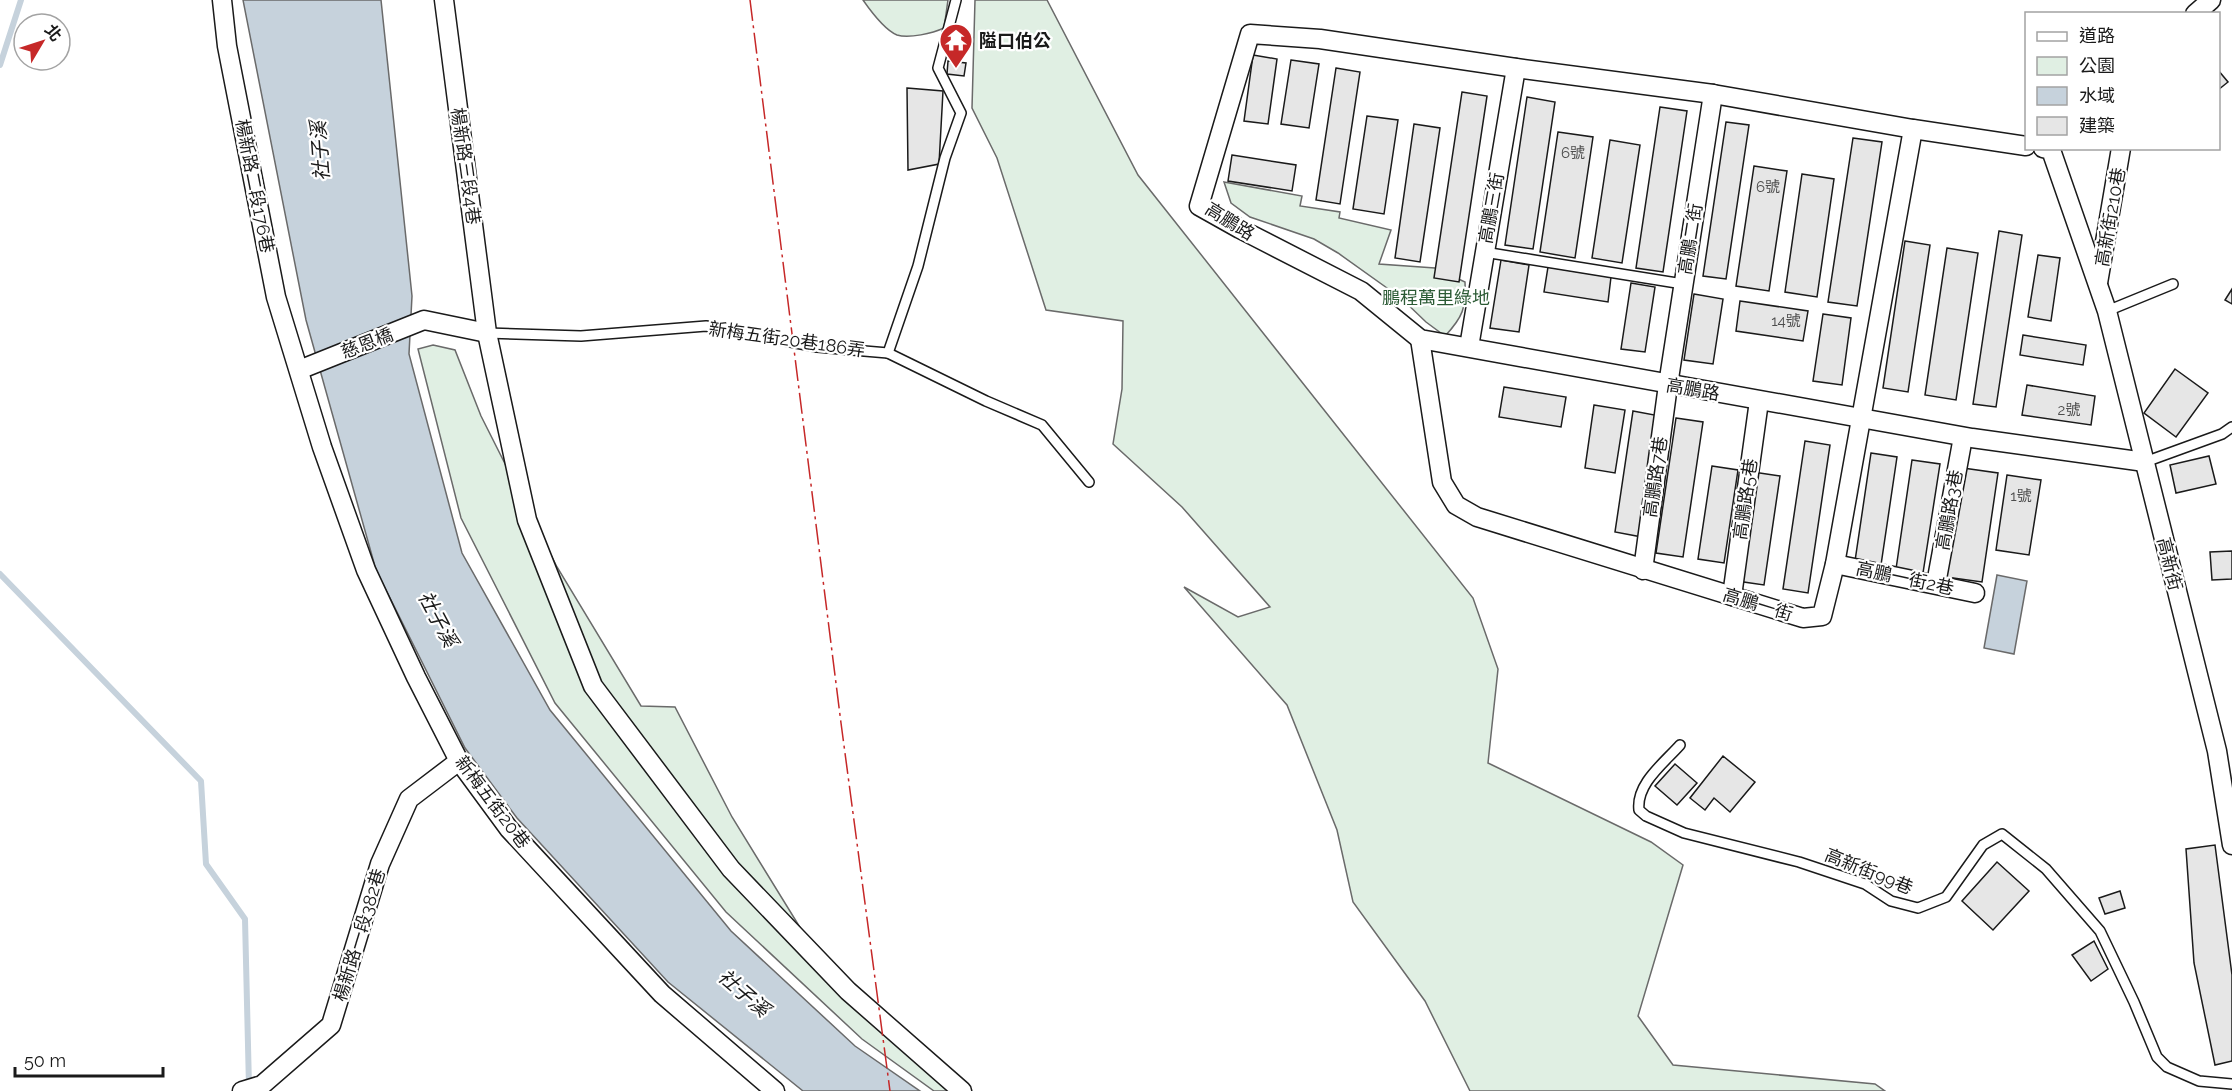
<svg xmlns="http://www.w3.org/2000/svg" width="2232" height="1091" viewBox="0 0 2232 1091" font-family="Raleway,'Noto Sans TC',sans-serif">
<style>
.green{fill:#e0efe3;stroke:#6a6a6a;stroke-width:1.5}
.water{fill:#c6d2dc;stroke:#6a6a6a;stroke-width:1.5}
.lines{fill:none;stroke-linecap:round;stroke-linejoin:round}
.stream{stroke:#c6d2dc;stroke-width:6}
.building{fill:#e6e6e6;stroke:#1a1a1a;stroke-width:1.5}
.service-casing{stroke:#1a1a1a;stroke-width:12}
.minor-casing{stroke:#1a1a1a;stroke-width:21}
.service{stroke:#fff;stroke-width:9}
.minor{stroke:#fff;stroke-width:18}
.power{stroke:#c62828;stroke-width:1.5;stroke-dasharray:21 4.5 3 4.5;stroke-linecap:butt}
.labels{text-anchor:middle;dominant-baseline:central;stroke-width:4.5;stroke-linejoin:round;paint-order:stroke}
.number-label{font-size:15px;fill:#4d4d4d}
.poi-label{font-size:18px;font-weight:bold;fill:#1a1a1a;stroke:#fff;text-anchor:start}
.street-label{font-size:18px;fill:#1a1a1a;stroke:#fff}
.park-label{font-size:18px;fill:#2b5a34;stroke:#fff}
.water-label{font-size:20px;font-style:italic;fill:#1a1a1a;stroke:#fff}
</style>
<rect width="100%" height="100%" fill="#fff"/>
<g class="green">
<path d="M863 0H948L944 28C933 33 909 39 897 35 885 30 870 10 863 0Z"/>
<path d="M975 0H1047L1138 175 1473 598 1498 669 1488 763 1651 842 1683 865 1638 1016 1673 1065 1875 1084 1885 1091H1470L1425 1001 1353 902 1337 830 1287 705 1184 587 1238 617 1270 607 1182 507 1113 444 1122 389 1123 321 1046 310 997 158 972 108Z"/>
<path d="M1224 182 1302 196 1300 206 1340 212 1339 218 1391 230 1379 264 1435 268 1465 282C1466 308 1463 317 1445 336L1426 322 1401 298 1338 253 1314 239 1250 217 1231 203Z"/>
<path d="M433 345 455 350 481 416 557 567 641 706 675 707 732 817 841 994 950 1091H934L862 1039 726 912 555 703 461 518 418 349Z"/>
</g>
<g class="water">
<path d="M243 0H381L412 296 409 354 462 553 550 710 731 931 855 1046 920 1091H803L668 982 517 818 465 748 376 570 306 320Z"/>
<path d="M1997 575 2027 581 2014 654 1984 648Z"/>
</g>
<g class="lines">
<g class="stream">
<path d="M0 65 21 0"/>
<path d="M0 574 201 781 206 864 245 919 249 1087"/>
</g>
</g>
<g class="building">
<path d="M1253 55 1277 59 1268 124 1244 121Z"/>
<path d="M1291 60 1319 64 1309 128 1281 124Z"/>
<path d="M948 61 966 63 964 76 947 74Z"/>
<path d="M1336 68 1360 72 1340 204 1316 200Z"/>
<path d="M2218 70 2228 82 2218 90Z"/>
<path d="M907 88 943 91 939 164 908 170Z"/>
<path d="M1462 92 1487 96 1459 282 1434 278Z"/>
<path d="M1527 97 1555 102 1533 249 1505 245Z"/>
<path d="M1660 107 1687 111 1663 272 1636 268Z"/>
<path d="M1367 116 1398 120 1384 214 1353 209Z"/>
<path d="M1726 122 1749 125 1726 279 1703 276Z"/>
<path d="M1414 124 1440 128 1420 262 1395 258Z"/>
<path d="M1558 132 1593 137 1575 258 1540 252Z"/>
<path d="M1853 138 1882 142 1857 306 1828 302Z"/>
<path d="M1610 140 1640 145 1622 263 1592 258Z"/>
<path d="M1232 155 1296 165 1292 191 1228 181Z"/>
<path d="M1754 166 1787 171 1769 291 1736 286Z"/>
<path d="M1802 174 1834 179 1817 297 1785 292Z"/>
<path d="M1999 231 2022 235 1996 407 1973 404Z"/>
<path d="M1905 241 1930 245 1908 392 1883 388Z"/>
<path d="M1947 248 1978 253 1956 400 1925 395Z"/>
<path d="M2038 255 2060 258 2051 321 2028 317Z"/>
<path d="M1501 260 1529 265 1519 332 1490 328Z"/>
<path d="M1548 267 1611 277 1608 302 1544 292Z"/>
<path d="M1631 283 1655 287 1645 352 1621 349Z"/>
<path d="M2232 289V304L2225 300Z"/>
<path d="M1694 294 1723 299 1713 364 1684 360Z"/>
<path d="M1740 301 1808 311 1803 341 1736 331Z"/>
<path d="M1823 314 1851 318 1842 385 1813 381Z"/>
<path d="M2023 335 2086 345 2083 365 2020 355Z"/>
<path d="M2175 369 2208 393 2176 437 2144 413Z"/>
<path d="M2027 385 2095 396 2091 425 2022 415Z"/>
<path d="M1504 387 1566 397 1561 427 1499 417Z"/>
<path d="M1594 405 1625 410 1615 473 1585 468Z"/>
<path d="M1633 411 1660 416 1642 537 1615 532Z"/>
<path d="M1676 418 1703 422 1683 557 1656 553Z"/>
<path d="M1805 441 1830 445 1808 593 1783 589Z"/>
<path d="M1871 453 1897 457 1881 565 1855 561Z"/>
<path d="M2209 456 2216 484 2176 493 2170 465Z"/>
<path d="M1912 460 1940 464 1923 573 1896 569Z"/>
<path d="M1712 466 1738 470 1724 563 1698 559Z"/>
<path d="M1963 468 1998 473 1982 582 1946 577Z"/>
<path d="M1753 472 1780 476 1764 585 1737 581Z"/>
<path d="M2007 475 2041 480 2029 555 1996 550Z"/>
<path d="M2232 551V579L2212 580 2210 552Z"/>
<path d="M1723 756 1755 782 1730 812 1714 798 1705 810 1690 798Z"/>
<path d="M1675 764 1697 783 1677 805 1655 786Z"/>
<path d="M2215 845 2232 975V1061L2215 1065 2194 963 2186 849Z"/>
<path d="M1997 862 2029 891 1993 930 1962 901Z"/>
<path d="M2120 891 2125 908 2105 914 2099 898Z"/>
<path d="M2094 941 2108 969 2091 981 2072 955Z"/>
</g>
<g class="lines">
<defs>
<g id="service">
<path d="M1484 252 1683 284"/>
<path d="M2107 311 2173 284"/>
<path d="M487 333 581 336 706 326 817 347 888 353 918 266 945 158 961 113 938 68 956 0"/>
<path d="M888 353 986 401 1042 425 1089 482"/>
<path d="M2145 462 2222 434 2232 427"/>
<path d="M1680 745C1663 764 1636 784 1639 810L1646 816 1684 833 1799 862 1865 884 1891 901 1918 908 1946 897 1983 845 2002 834 2046 869 2100 931 2134 1002 2157 1057 2167 1067 2199 1081 2232 1084"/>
</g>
<g id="minor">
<path d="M222 0 227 46 276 297 322 447 366 570 416 677 459 761 509 829 662 994 775 1091"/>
<path d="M444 0 487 333 527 520 593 686 731 869 848 991 962 1091"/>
<path d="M2195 14 2211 0"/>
<path d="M2026 146 1913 129 1713 94 1516 68 1320 39 1250 34 1199 206 1240 229 1361 291 1420 339 1972 438 2145 462"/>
<path d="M2043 148 2051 150 2107 311 2217 751 2232 845"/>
<path d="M2098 283 2121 148"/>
<path d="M1420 339 1442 482 1456 505 1477 517 1803 618 1822 616 1835 564 1913 129"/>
<path d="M1469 347 1516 68"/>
<path d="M299 370 424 320 487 333"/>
<path d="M1835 564 1975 593"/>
<path d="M1643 570 1668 385 1713 94"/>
<path d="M1936 584 1963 437"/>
<path d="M1732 596 1759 401"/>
<path d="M242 1091 262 1085 331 1025 380 864 409 799 459 761"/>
</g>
</defs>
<use href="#service" class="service-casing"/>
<use href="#minor" class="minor-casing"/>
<use href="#service" class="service"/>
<use href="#minor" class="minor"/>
<path class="power" d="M750 0 841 723 890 1091"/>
</g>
<defs>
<symbol id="temple-pin" viewBox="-11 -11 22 30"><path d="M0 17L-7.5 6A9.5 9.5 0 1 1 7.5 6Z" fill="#c62828" stroke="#fff"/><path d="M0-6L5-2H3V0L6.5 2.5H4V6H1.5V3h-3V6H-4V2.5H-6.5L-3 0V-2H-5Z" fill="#fff"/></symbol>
</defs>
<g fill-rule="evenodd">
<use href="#temple-pin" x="937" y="21" width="38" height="52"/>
</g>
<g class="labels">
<g class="number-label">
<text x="1573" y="153">6號</text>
<text x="1768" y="187">6號</text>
<text x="1786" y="321">14號</text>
<text x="2069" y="410">2號</text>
<text x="2021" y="496">1號</text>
</g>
<g class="poi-label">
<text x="979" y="40">隘口伯公</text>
</g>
<g class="street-label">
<text transform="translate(466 166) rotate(82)">楊新路三段4巷</text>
<text transform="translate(255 186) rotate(79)">楊新路二段176巷</text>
<text transform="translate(1491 208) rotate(-80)">高鵬三街</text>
<text transform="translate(2110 217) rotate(-80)">高新街210巷</text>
<text transform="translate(1230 221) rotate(32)">高鵬路</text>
<text transform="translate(1690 239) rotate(-81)">高鵬二街</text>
<text transform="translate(787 339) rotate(8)">新梅五街20巷186弄</text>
<text transform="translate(367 343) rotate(-21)">慈恩橋</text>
<text transform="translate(1693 389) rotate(10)">高鵬路</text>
<text transform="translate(1655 477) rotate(-82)">高鵬路7巷</text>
<text transform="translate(1745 499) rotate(-82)">高鵬路5巷</text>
<text transform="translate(1949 510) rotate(-80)">高鵬路3巷</text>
<text transform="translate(2170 564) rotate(76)">高新街</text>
<text transform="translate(1905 578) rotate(12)">高鵬一街2巷</text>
<text transform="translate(1758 604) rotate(17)">高鵬一街</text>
<text transform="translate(493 802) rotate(53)">新梅五街20巷</text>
<text transform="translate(1869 871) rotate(22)">高新街99巷</text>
<text transform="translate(359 935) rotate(-73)">楊新路一段382巷</text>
</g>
<g class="park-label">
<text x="1436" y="297">鵬程萬里綠地</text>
</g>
<g class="water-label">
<text transform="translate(320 151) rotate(-94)">社子溪</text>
<text transform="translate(438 619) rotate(62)">社子溪</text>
<text transform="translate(744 993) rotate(41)">社子溪</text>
</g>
</g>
<rect x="2025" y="12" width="195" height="138" fill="#ffffff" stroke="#a3a3a3" stroke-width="1.5"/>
<rect x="2037" y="32" width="30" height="9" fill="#ffffff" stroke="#a3a3a3" stroke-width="1.5"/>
<text x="2079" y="42" font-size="18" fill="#1a1a1a">道路</text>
<rect x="2037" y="57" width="30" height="18" fill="#e0efe3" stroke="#a3a3a3" stroke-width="1.5"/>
<text x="2079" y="72" font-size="18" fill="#1a1a1a">公園</text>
<rect x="2037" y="87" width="30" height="18" fill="#c6d2dc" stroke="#a3a3a3" stroke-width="1.5"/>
<text x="2079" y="102" font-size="18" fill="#1a1a1a">水域</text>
<rect x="2037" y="117" width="30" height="18" fill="#e6e6e6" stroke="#a3a3a3" stroke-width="1.5"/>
<text x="2079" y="132" font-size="18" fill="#1a1a1a">建築</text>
<g transform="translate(42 42) rotate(51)"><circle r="28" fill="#ffffff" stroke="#a3a3a3" stroke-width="1.5"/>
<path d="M0-4.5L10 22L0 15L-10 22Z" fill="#c62828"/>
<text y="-9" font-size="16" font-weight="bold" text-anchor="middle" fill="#1a1a1a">北</text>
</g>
<path d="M15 1067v9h148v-9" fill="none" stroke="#1a1a1a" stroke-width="3"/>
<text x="24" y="1067" font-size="18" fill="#1a1a1a" stroke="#ffffff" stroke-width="4.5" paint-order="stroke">50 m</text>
</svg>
